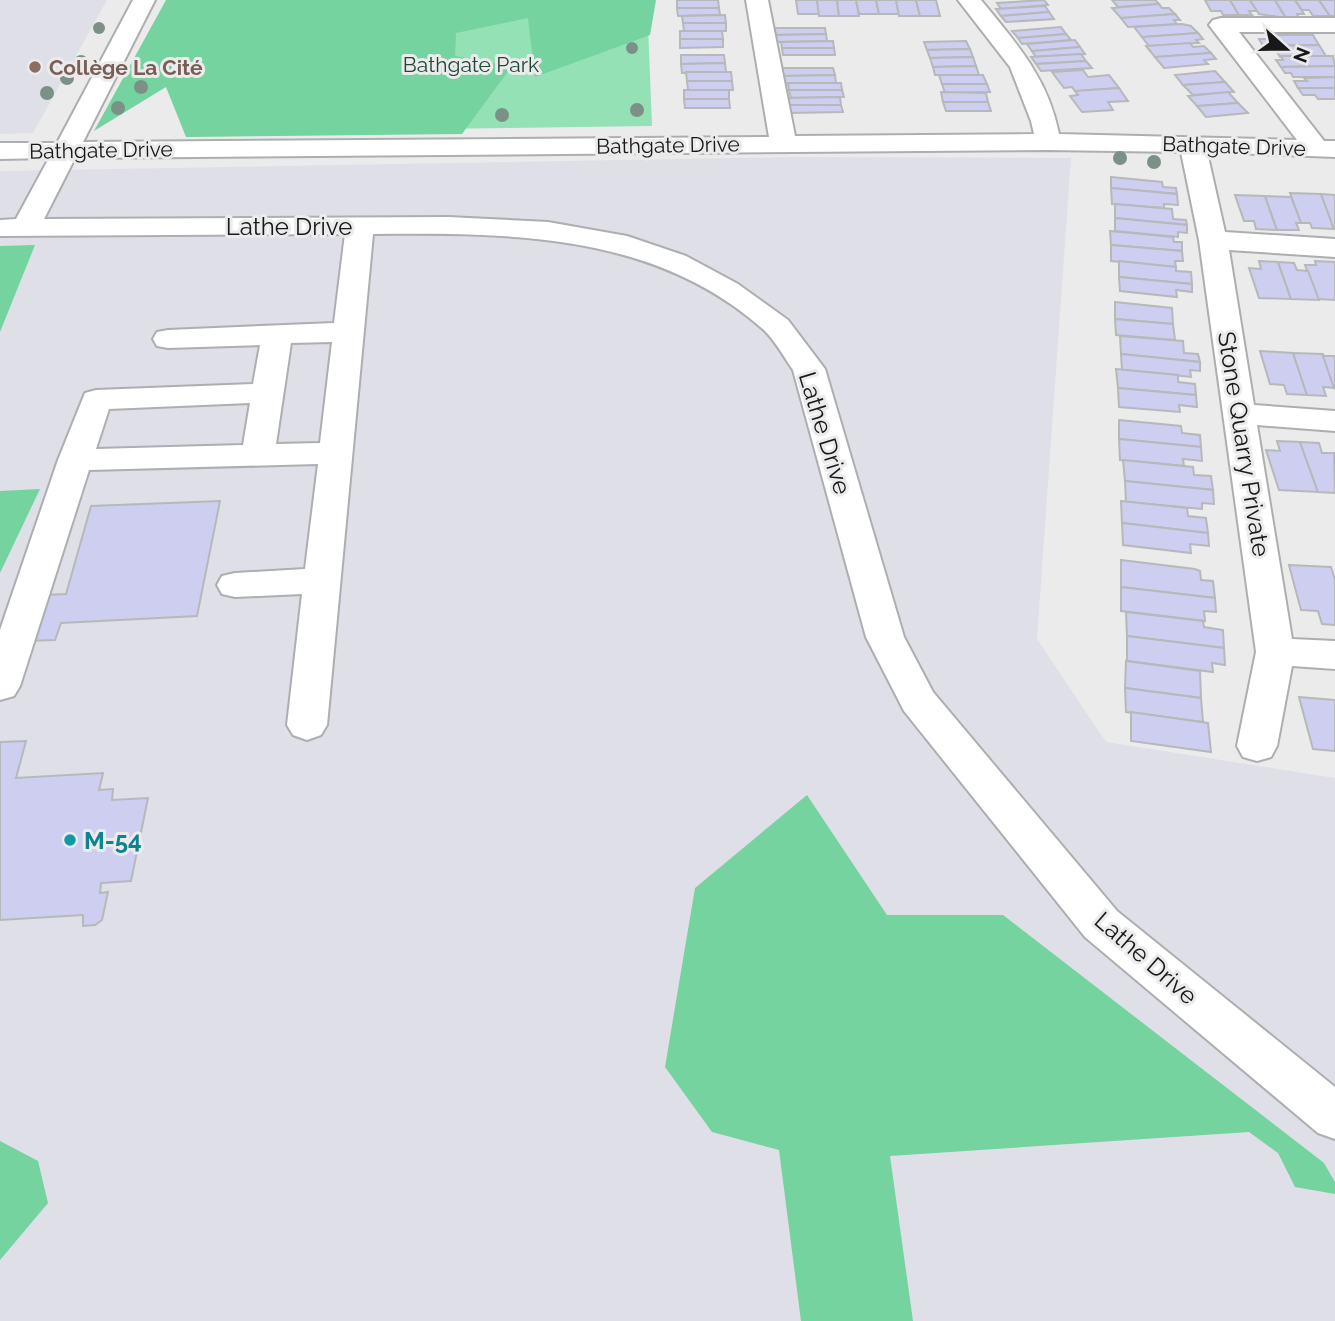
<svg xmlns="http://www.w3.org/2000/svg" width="1335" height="1321" viewBox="0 0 1335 1321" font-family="Raleway,sans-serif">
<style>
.built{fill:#dfdfe8}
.green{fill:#94e1b5}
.forest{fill:#74d39f}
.building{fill:#cecef1;stroke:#b7b8b9;stroke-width:2}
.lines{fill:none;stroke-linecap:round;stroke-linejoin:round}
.minor-casing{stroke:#adaeaf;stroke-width:4}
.minor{fill:#fff;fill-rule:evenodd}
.tree{fill:#7b9186}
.education-dot{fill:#8d6e63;stroke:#ebebec;stroke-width:2.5}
.culture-dot{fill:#0f9aa8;stroke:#ebebec;stroke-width:2.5}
.labels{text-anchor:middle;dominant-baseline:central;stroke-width:6;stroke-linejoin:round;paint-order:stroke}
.far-park-label{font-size:21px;fill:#204832;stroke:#ebebec}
.far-education-label{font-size:21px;font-weight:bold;fill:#785e54;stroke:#ebebec;text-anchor:start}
.far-street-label{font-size:21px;fill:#181819;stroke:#ebebec}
.street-label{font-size:24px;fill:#181819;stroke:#ebebec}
.culture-label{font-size:24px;font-weight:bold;fill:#0d838f;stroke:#ebebec;text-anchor:start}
</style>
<rect width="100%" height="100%" fill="#ebebec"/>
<g class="built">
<path d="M0 0H107L33 133 0 134Z"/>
<path d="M796 157 1071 158 1037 639 1106 742 1335 778V1321H0V171Z"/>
</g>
<path class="green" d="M384 0H647L652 126 353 130Z"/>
<g class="forest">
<path d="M166 0H656L650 35 535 77 528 18 456 33 455 56 512 66 462 134 186 137 166 87 94 131Z"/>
<path d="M35 245 0 332V246Z"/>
<path d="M40 489 0 573V491Z"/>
<path d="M807 795 887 915H1003L1324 1163 1335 1182V1194L1295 1187 1278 1153 1249 1132 890 1156 913 1321H801L779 1150 712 1132 665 1067 695 888Z"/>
<path d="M0 1141 38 1161 48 1203 0 1260Z"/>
</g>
<g class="building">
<path d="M677 0H718L719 8H677Z"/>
<path d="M796 0H817L819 14H798Z"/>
<path d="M817 0H837L839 16H819Z"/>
<path d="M837 0H856L859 16H839Z"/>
<path d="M856 0H876L879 14H859Z"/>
<path d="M876 0H896L899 14H879Z"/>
<path d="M896 0H916L920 16H899Z"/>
<path d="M916 0H936L940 16H920Z"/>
<path d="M1044 0 1048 5 1001 9 997 3Z"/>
<path d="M1112 0H1155L1159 4 1118 7Z"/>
<path d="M1205 0H1230L1239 15H1223L1221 11H1211Z"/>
<path d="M1230 0H1250L1257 11H1249L1252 15H1239Z"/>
<path d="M1250 0H1275L1286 18 1259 14Z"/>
<path d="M1275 0H1295L1304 14H1297L1299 18H1286Z"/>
<path d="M1295 0H1319L1330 16H1313L1309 10H1302Z"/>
<path d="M1319 0H1335V16H1330Z"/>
<path d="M1159 4 1162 8H1169L1175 14 1121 18 1112 8Z"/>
<path d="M1045 6 1049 12 1001 16 996 9Z"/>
<path d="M677 8H719L720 15 678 16Z"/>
<path d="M1049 12 1054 19 1006 22 1001 16Z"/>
<path d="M1175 14 1180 20H1174L1177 24 1128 27 1121 18Z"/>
<path d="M725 15 726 23H683L682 16Z"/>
<path d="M683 23H726V31H684Z"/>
<path d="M1182 24 1191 26 1198 33 1142 37 1134 27Z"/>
<path d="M1061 27 1066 34 1018 38 1012 31Z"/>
<path d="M774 28H825L826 34 776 35Z"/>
<path d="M680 31H722L723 39H680Z"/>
<path d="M1198 33 1203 39 1196 40 1199 43 1149 46 1142 37Z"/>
<path d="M826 34 827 41 776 42V35Z"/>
<path d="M1066 34 1071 40 1022 44 1018 38Z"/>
<path d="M1269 35H1313L1319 45 1263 46 1259 39H1272Z"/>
<path d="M680 39H723V47L680 48Z"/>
<path d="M1075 40 1080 47 1032 51 1027 44Z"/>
<path d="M833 41 834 48H782L781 42Z"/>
<path d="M966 41 970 49 927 50 924 42Z"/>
<path d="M1190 43 1193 47 1204 46 1211 53 1155 57 1146 46Z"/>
<path d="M1319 45 1326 56 1280 57 1277 52H1267L1263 46Z"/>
<path d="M1080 47 1085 54 1036 57 1032 51Z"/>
<path d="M782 48H834L835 55H783Z"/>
<path d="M970 49 973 57 930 58 927 50Z"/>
<path d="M1211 53 1216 59 1204 60 1208 64 1164 68 1155 57Z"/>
<path d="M1081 54 1086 61 1036 64 1031 57Z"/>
<path d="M681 55H724L725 63 681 64Z"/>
<path d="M1281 56H1333L1335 66 1281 67 1276 60H1283Z"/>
<path d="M973 57 976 66 933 67 930 58Z"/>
<path d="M1086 61 1092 68 1041 71 1036 64Z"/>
<path d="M725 63 726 72 682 73 681 64Z"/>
<path d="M976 66 979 75H935L933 67Z"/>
<path d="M1335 66V77H1293L1291 73H1285L1281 67Z"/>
<path d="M781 68H833L835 75 782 76Z"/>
<path d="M1083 70 1088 77 1109 75 1119 88 1075 91 1072 87 1064 88 1052 72Z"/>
<path d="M1215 71 1225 82 1183 85 1175 75Z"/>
<path d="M686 72H731L732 81H687Z"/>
<path d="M835 75 836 83H784L782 76Z"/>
<path d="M939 75H983L987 84H942Z"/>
<path d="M1335 77V88H1298L1294 81H1307L1304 78Z"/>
<path d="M687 81H732L733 90H688Z"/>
<path d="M1225 82 1234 92 1193 95 1183 85Z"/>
<path d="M788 83H841L842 90H789Z"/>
<path d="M942 84H987L990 92 945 93Z"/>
<path d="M1119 88 1128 101 1108 102 1113 110 1082 112 1070 96 1078 95 1075 91Z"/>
<path d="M1298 88H1335V99H1318L1315 95H1303Z"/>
<rect x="684" y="90" width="45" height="9"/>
<path d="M789 90H842L844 97 791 98Z"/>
<path d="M941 92 986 93 988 102H943Z"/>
<path d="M1228 92 1238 103 1197 106 1188 96Z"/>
<path d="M840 97 841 105H787L786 98Z"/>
<path d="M684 99H729L730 108H685Z"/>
<path d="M943 102H988L991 111H946Z"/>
<path d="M1238 103 1248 113 1206 117 1197 106Z"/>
<path d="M787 105H841L843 112 788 113Z"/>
<path d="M1111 177 1162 182 1163 187 1176 188 1177 194 1111 188Z"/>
<path d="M1111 188 1177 194 1178 205 1164 204V208L1112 204Z"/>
<path d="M1290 193 1321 194 1334 229 1312 228 1310 223H1301Z"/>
<path d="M1321 194 1335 195V229H1334Z"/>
<path d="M1235 195 1265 196 1277 230 1256 229 1254 221H1244Z"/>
<path d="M1265 196 1291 197 1301 223H1296L1299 230H1277Z"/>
<path d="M1115 204 1172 209 1173 219 1186 220 1187 225 1115 218Z"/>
<path d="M1115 218 1187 225V233L1178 232V237L1115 231Z"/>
<path d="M1110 231 1173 237 1174 242H1182V251L1111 245Z"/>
<path d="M1111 245 1182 251 1183 261H1175L1176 267 1111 261Z"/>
<path d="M1119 261 1176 267V271L1191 272 1192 284 1119 277Z"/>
<path d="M1259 261 1278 262 1291 299 1259 298 1249 268 1261 269Z"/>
<path d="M1315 261 1335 262V300L1318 299 1305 265H1316Z"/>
<path d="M1278 262 1294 263 1297 270 1308 271 1319 300 1291 299Z"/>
<path d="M1119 277 1192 284V292L1176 290 1177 297 1120 291Z"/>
<path d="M1115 302 1172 308 1173 324 1115 319Z"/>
<path d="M1115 319 1173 324 1175 340 1116 335Z"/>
<path d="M1120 336 1183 341 1184 353 1198 354 1200 362 1121 354Z"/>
<path d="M1260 351 1293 353 1307 395 1287 394 1284 385 1270 384Z"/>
<path d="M1293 353 1323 354 1334 388 1323 387 1326 396 1307 395Z"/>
<path d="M1121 354 1200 362V371L1190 370 1191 377 1122 370Z"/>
<path d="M1323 356H1335V389L1334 388Z"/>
<path d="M1116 369 1178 375V382L1195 384 1196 395 1118 388Z"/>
<path d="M1118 388 1196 395 1197 407 1179 405 1180 412 1119 407Z"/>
<path d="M1119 420 1181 426 1182 433 1200 435 1201 447 1119 439Z"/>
<path d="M1119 439 1201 447 1202 461 1183 459 1184 466 1120 460Z"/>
<path d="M1277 441 1300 442 1318 492 1279 490 1266 450 1280 451Z"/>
<path d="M1300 442 1319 443 1322 453H1334L1335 493 1318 492Z"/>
<path d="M1123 460 1193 467 1194 475 1211 476 1213 490 1125 481Z"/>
<path d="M1125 481 1213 490 1214 504 1202 503V509L1126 502Z"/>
<path d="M220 501 197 616 61 623 55 640 28 641 42 595 66 594 91 506Z"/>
<path d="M1121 501 1187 508 1188 516 1206 518 1208 533 1122 523Z"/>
<path d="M1122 523 1208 533 1209 546 1190 544 1191 553 1123 545Z"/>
<path d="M1121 560 1195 569 1200 571 1201 580 1213 581 1215 598 1121 587Z"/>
<path d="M1289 565 1331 567 1335 580V625L1322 624 1318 611 1301 610Z"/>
<path d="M1121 587 1215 598 1216 612 1204 611 1205 621 1121 611Z"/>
<path d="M1126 612 1203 621 1204 627 1223 630 1224 648 1127 636Z"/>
<path d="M1127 636 1224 648 1225 665 1212 663 1213 672 1127 661Z"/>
<path d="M1126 661 1200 671 1201 698 1125 688Z"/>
<path d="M1125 688 1201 698 1203 722 1126 712Z"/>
<path d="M1299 697 1335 700V751L1313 749Z"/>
<path d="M1131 712 1208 723 1211 752 1131 741Z"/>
<path d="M26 741 16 778 103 773 99 790 113 789 112 800 148 798 131 881 101 883 100 893 108 892 102 920 95 925 83 926V915L0 920V742Z"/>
</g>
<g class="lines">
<defs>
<path id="minor" d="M133 0H155L83 142 769 137 746 0H768L795 136 1034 134 1031 121 1010 67 958 0H981C1016 43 1048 78 1059 134L1297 140 1209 25 1213 20 1221 18H1335V32H1239L1324 141H1335V157L1207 152 1225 232 1335 239V257L1229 250 1254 405 1335 411V431L1257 425 1292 639 1335 641V669L1292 666 1277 746 1271 757 1257 761 1243 757 1237 746 1256 652 1199 240 1181 152 1048 150 75 158 44 219 448 217 548 222 627 236 686 256 738 284 788 320 825 369 904 637 933 692 1117 911 1335 1087V1139L1318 1133 1085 937 904 711 866 637 793 370C784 357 776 342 765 331 655 232 512 233 373 234L327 725 321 735 307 740 293 735 287 725 302 594 235 597 222 594 217 585 222 576 235 573 305 569 318 464 89 470 20 686 14 696 0 700V630L58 460 85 393 96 390 253 384 260 345 168 348 157 346 153 339 157 332 168 330 334 323 345 234 0 236V220L16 219 49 158 0 159V143H57ZM332 342 320 443 276 444 291 343ZM250 403 243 445 96 449 109 409Z"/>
</defs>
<use href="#minor" class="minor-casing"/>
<use href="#minor" class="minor"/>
</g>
<g class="tree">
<circle cx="99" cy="28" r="6"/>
<circle cx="632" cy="48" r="6"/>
<circle cx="81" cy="62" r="7"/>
<circle cx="67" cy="78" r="7"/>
<circle cx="141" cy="87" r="7"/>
<circle cx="47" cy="93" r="7"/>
<circle cx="118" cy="108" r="7"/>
<circle cx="637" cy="110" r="7"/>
<circle cx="502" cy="115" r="7"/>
<circle cx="1120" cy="158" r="7"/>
<circle cx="1154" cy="162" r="7"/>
</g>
<circle class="education-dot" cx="35" cy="67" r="7"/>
<circle class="culture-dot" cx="70" cy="840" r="7"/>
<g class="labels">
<g class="far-park-label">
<text x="471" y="64">Bathgate Park</text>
</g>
<g class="far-education-label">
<text x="49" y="67">Collège La Cité</text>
</g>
<g class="far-street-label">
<text transform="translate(668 145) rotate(-1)">Bathgate Drive</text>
<text transform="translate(1234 146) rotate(2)">Bathgate Drive</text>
<text transform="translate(101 150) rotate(-1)">Bathgate Drive</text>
</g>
<g class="street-label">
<text x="289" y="226">Lathe Drive</text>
<text transform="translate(825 433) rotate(73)">Lathe Drive</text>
<text transform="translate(1244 444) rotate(81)">Stone Quarry Private</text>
<text transform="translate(1146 958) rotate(41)">Lathe Drive</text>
</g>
<g class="culture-label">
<text x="84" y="840">M-54</text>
</g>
</g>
<g transform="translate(1286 49) rotate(111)" stroke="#ebebec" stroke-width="5" paint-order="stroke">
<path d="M0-5L12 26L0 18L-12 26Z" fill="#181819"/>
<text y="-10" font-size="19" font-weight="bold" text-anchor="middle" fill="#181819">N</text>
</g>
</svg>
